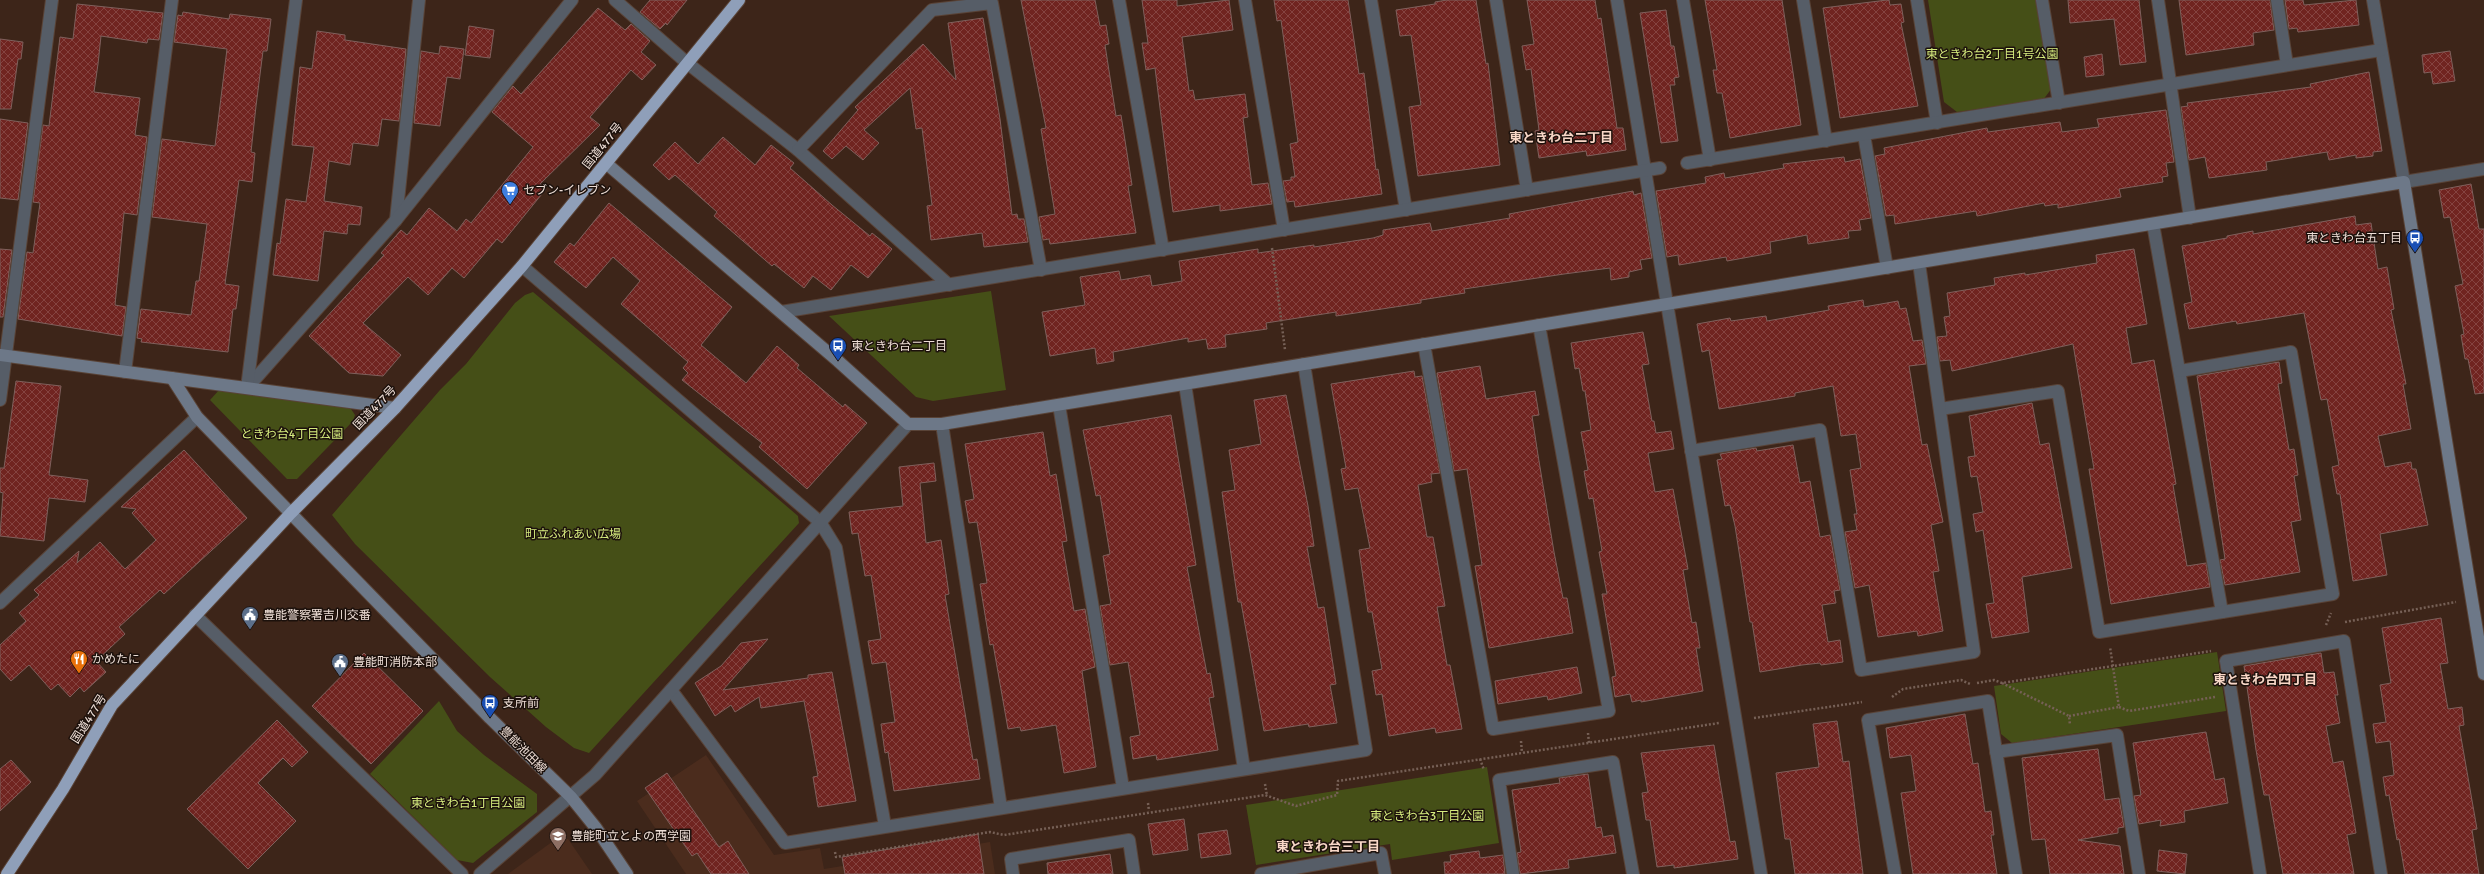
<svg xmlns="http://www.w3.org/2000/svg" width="2484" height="874" viewBox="0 0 2484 874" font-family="Signika,'Noto Sans JP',sans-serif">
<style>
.built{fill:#4b2c1d}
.green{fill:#454f17}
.building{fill:url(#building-cross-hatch);stroke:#7f605c}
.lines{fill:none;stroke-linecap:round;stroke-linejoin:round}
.street-casing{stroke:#594337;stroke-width:14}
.secondary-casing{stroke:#594337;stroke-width:14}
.highway-casing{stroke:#594337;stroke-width:14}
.path{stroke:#766056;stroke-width:2.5;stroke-dasharray:2 2;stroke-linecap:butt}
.street{stroke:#565d67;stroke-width:12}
.secondary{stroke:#6d7888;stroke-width:12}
.highway{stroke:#8f9fb9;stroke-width:12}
.labels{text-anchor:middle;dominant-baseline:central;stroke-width:3;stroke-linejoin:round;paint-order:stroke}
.park-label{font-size:12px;fill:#d6ec7e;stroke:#1c110c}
.street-label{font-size:12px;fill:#eeded6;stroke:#1c110c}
.poi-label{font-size:12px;fill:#eeded6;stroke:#1c110c;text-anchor:start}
.neighbourhood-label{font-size:13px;font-weight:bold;fill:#f8d7c7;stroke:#1c110c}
</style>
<defs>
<pattern id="building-cross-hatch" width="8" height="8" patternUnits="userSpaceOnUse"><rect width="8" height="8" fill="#702420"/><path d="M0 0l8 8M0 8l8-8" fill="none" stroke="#854340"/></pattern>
</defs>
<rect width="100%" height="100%" fill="#3d2519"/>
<g class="built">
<path d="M706 755 774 855 820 848 824 869 990 842 995 874H686L637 801Z"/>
<path d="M556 839H568L592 874H508Z"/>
</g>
<g class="green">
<path d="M1928 0H2038L2052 88 2043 100 1957 112 1944 102Z"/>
<path d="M991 291 1006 390 933 401 916 397 829 316Z"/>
<path d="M533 292 777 498 798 516 799 523 589 753 574 748 546 727 490 677 355 544 332 515 440 390 466 364 515 303 525 295Z"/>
<path d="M220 389 349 406 355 415 353 421 297 479H287L210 400Z"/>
<path d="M2217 652 2226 711 2012 743 2001 734 1994 686Z"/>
<path d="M439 701 457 731 484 755 537 794V812L473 863 457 860 370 774Z"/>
<path d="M1487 767 1499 843 1392 860 1390 844 1256 865 1246 805Z"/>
</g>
<g class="building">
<path d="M650 0H687L667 25 666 23 660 29 640 12Z"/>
<path d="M1021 0H1095L1100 26 1106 25 1109 44 1105 45 1116 116 1121 115 1132 185 1128 186 1136 233 1050 244 1049 239 1043 240 1039 217 1055 214 1041 129 1046 128Z"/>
<path d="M1142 0H1177V6L1229 0 1233 30 1182 37 1189 91 1193 90 1195 100 1245 94 1248 117 1243 118 1252 185 1268 183 1272 204 1220 211V205L1173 212 1155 68 1146 70 1142 43H1148Z"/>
<path d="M1274 0H1348L1359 74 1364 73 1376 170 1378 169 1382 194 1295 207 1294 201 1287 202 1283 181 1291 180V177H1295L1290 144 1298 142 1281 20 1277 21Z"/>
<path d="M1447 0H1476L1486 64 1488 63 1500 165 1418 176 1409 107 1421 105 1411 35 1400 36 1396 10 1435 4V2Z"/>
<path d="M1527 0H1595L1598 19 1601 18 1617 128H1623L1626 150 1587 156 1586 151 1539 158 1535 131 1539 130 1531 69 1526 70 1522 46 1534 44Z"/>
<path d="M1705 0H1782L1801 125 1730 138 1722 93H1717L1713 70H1717Z"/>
<path d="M1887 0H1889L1890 5 1901 4 1904 22 1901 23 1918 106 1840 118 1823 8Z"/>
<path d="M2068 0H2139L2146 62 2120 65 2114 19 2070 23Z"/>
<path d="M2179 0H2270L2274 30 2253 33 2254 45 2186 55Z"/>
<path d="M2285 0H2303L2304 5 2356 0 2359 25 2298 32 2297 28 2289 29Z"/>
<path d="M77 4 163 13 159 40 148 39 147 43 101 36 98 64 94 92 140 98 135 135 147 137 137 215 124 213 115 305 126 307 122 336 18 319 27 252 33 253 40 203 33 202 43 125 49 126 60 37 73 39Z"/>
<path d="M598 8 625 30 631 24 650 41 641 52 656 65 642 80 631 70 590 117 600 125 540 184 546 189 502 243 497 239 464 278 452 268 428 295 408 277 363 323 401 355 383 376 349 373 309 336 384 255 381 253 401 230 407 235 429 208 457 231 466 219 471 223 533 147 492 112 513 86 521 94Z"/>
<path d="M1666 10 1671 46H1674L1679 77 1674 78 1675 85H1670L1678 141 1661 143 1640 13Z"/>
<path d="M183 12 229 19 230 14 271 19 267 51H263L256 106 251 152 255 153 252 182 239 180 225 284 239 286 236 309H233L228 352 141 342 142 339 137 338 141 309 191 315 196 281H199L207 224 152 217 162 139 215 146 227 49 174 42 178 15 182 16Z"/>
<path d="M983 18 1000 119 1012 215 1017 214 1018 219H1024L1028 242 984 247 982 233 931 240 927 206 932 205 922 128 916 129 910 88 864 130 879 143 863 160 846 146 832 159 823 151 858 110 855 107 923 44 956 80 948 23Z"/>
<path d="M469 26 494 30 490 58 465 55Z"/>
<path d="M317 31 345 35V40L406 49 399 121 382 119 378 146 353 143 350 165 329 161 324 201 362 207 360 225 348 224 347 234 324 231 318 281 273 275 277 243 280 244 286 199 306 202 314 147 292 145 300 67 312 69Z"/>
<path d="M0 39 23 42 21 59H18L11 109H0Z"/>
<path d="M440 46 464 49 460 79 447 77 440 126 414 123 421 51 439 54Z"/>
<path d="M2450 51 2455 81 2433 84 2431 72 2424 73 2422 55Z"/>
<path d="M2102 54 2104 75 2086 77 2084 57Z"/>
<path d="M2369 72 2382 151 2373 152V156L2356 158V155L2329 160 2327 152 2266 162 2267 170 2209 178 2205 157 2189 160 2181 107 2188 106 2187 103 2311 87 2310 84Z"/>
<path d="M2166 110 2174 162 2166 163 2168 176 2162 177 2163 182 2119 189 2121 197 2058 208V204L2045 206 2044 203 1977 216 1976 211 1895 224 1894 215 1886 216 1875 156 1885 154 1884 148 1987 128 1988 132 2060 122 2062 132 2099 127 2097 119Z"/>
<path d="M0 119 28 123 18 200 0 198Z"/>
<path d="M723 137 755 165 771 145 794 163 790 168 832 205 870 236 872 233 892 249 868 278 851 265 831 290 813 276 804 288 774 264 772 266 714 216 717 212 675 175 669 180 653 165 675 142 698 164Z"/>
<path d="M1844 157 1845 162 1860 159 1871 218 1859 220 1861 230 1848 231 1849 238 1808 244 1807 235 1770 242 1771 253 1727 261 1726 257 1679 265 1678 255 1667 257 1656 191 1706 183 1705 177 1724 173 1725 178 1784 168 1783 164Z"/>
<path d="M2471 184 2479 229H2484V393L2475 394 2468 359H2465L2461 335 2464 334 2455 286 2463 284 2450 217 2444 218 2439 190Z"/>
<path d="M1633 191 1634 195 1641 193 1652 258 1640 260 1642 269 1629 272V277L1611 280 1610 268 1564 274 1464 289 1465 293 1421 300V303L1336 316V312L1266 323 1267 329 1225 335 1226 347 1208 349 1206 339 1188 342V338L1113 352 1114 361 1097 364 1095 348 1050 356 1042 312 1085 305 1080 277 1119 271 1121 280 1150 275 1152 286 1182 281 1179 261 1258 249V253L1314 245V247L1373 238 1383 235V230L1430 223 1432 231 1510 218 1509 214Z"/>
<path d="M609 203 732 307 701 345 746 383 777 346 799 365 797 368 843 407 845 404 867 423 807 489 759 447 762 443 682 380 688 373 683 368 688 362 621 304 640 281 613 257 586 288 554 262 570 243 574 246Z"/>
<path d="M2355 216 2356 225 2371 223 2378 269 2387 267 2394 309 2391 310 2406 384H2403L2411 429 2378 436 2385 467 2411 462 2412 469H2416L2428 525 2380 534 2387 575 2353 581 2340 494H2337L2332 467 2339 465 2327 399 2321 400 2304 313 2237 324 2236 321 2189 329 2184 304 2192 302 2182 246 2227 238V236L2253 231V234Z"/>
<path d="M0 249 12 250 3 317H0Z"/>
<path d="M2134 249 2147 324 2126 328 2132 364 2154 360 2176 484 2173 485 2187 566 2206 563 2210 587 2111 604 2089 469H2094L2073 344 1952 371 1950 360 1940 361 1937 337 1947 336 1944 317 1950 316 1947 293 1995 285 1994 278 2025 273V275L2097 263 2096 255Z"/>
<path d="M1863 300 1864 307 1898 301 1900 309 1906 308 1913 341 1922 340 1926 364 1909 366 1922 445 1927 444 1943 522 1931 525 1939 571 1933 572 1943 631 1918 636 1917 631 1878 637 1869 585 1855 588 1845 532 1857 530 1854 514H1857L1850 470 1861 468 1856 434 1841 436 1833 386 1795 393V396L1719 409 1709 350 1702 352 1697 324 1730 318 1731 321 1766 316 1767 321 1829 310 1828 306Z"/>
<path d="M1643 332 1649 364 1642 365 1652 421H1654L1656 433 1671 431 1674 449 1648 453 1655 492 1673 489 1688 569 1683 570 1692 623 1696 622 1700 648H1696L1703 691 1641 702V700L1632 702 1630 694 1615 697 1612 677 1616 676 1602 594H1607L1599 552 1602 551 1593 498 1589 499 1584 471 1588 470 1581 432 1591 430 1585 391H1583L1579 368 1575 369 1571 343Z"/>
<path d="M2279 362 2282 383 2278 384 2289 450 2294 449 2298 475 2294 476 2301 520 2291 522 2300 572 2225 585 2220 560 2225 559 2197 376Z"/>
<path d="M1480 366 1486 399 1535 391 1539 415 1532 416 1538 455 1554 552 1563 598H1567L1573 633 1489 648 1475 566 1482 565 1467 469 1454 471 1437 373Z"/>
<path d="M1414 371 1415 377 1422 376 1440 473 1431 474 1432 482 1418 485 1427 537H1433L1445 606 1437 607 1447 665H1450L1462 729 1436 733 1435 728 1389 736 1382 694 1376 695 1372 671 1382 669 1372 612H1368L1359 550 1370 548 1358 488 1345 490 1341 469 1346 468 1331 384Z"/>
<path d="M16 381 61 386 49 475 88 480 85 502 49 498 44 541 0 536 3 493 0 492V468H4Z"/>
<path d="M1286 395 1308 506 1314 546 1307 547 1318 608 1324 607 1336 684 1330 685 1337 723 1309 727 1308 724 1264 731 1241 602H1238L1222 492 1235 490 1229 450 1261 444 1254 400Z"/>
<path d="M2032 403 2040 445 2049 443 2072 568 2022 577 2029 632 1992 638 1986 604 1994 603 1983 530 1976 532 1973 514 1983 512 1977 476 1971 477 1968 457 1975 456 1969 416Z"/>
<path d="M1171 415 1196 565 1187 567 1207 674 1210 673 1214 697 1209 698 1218 750 1157 760 1156 755 1133 759 1130 737 1140 735 1128 662 1110 665 1100 606 1111 604 1103 556 1110 554 1100 495 1096 496 1083 430Z"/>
<path d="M1043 432 1050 476 1056 474 1067 541 1062 542 1074 611 1085 609 1095 667 1082 671 1096 767 1064 773 1056 725 1021 731 1020 727 1008 729 993 644 990 645 980 584 987 583 977 522 969 523 965 501 974 499 965 444Z"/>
<path d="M1793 445 1800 483 1810 481 1820 537 1830 535 1840 590 1834 591 1836 603 1822 605 1828 642 1840 640 1843 662 1821 665 1820 663 1802 665 1760 672 1752 622H1750L1735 526 1730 505 1725 506 1717 460 1722 459 1720 454 1756 448 1757 451Z"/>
<path d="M184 450 247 518 164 594 160 590 119 627 125 634 96 661 106 672 84 692 80 687 70 697 58 684 51 690 29 665 11 681 0 669V645L26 621 19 613 39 595 34 590 79 551 77 563 100 542 125 569 156 540 132 513 136 509 121 507Z"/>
<path d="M934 463 936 481 920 483 926 543 941 540 949 594 945 595 973 760 977 759 980 779 894 791 888 752 885 753 881 724 895 722 886 662 872 664 868 641 881 639 871 575 865 576 858 533 852 534 849 512 903 506 899 467Z"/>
<path d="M2441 618 2448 663 2440 664 2448 709 2462 707 2464 725 2459 726 2477 829 2472 830 2479 874H2405L2399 839 2397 840 2389 795 2386 796 2383 777 2394 775 2390 741 2376 743 2373 724 2386 722 2380 685 2391 683 2382 628Z"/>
<path d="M768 639 723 690 808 678V675L832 672 856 801 818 807 813 777 818 776 804 701 761 708 759 697 735 712 731 705 715 716 695 683 721 666 741 643Z"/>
<path d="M364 653 423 711 371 764 312 706Z"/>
<path d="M2321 653 2324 673 2334 672 2338 695H2335L2340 723 2326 726 2333 763 2343 761 2352 809 2356 833 2347 835 2354 874H2283L2269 795H2264L2256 750 2244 666Z"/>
<path d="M1577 667 1582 693 1548 700 1547 696 1498 704 1495 681Z"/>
<path d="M1965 714 1973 764 1978 763 1985 812 1991 811 1994 835H1991L1997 874H1913L1901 793 1916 791 1911 755 1890 758 1886 728Z"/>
<path d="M277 720 308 752 292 767 283 758 258 783 296 821 248 869 187 809Z"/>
<path d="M1837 721 1843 762 1849 761 1863 874H1795L1790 839H1785L1776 773 1819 767 1813 724Z"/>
<path d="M2206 732 2215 780 2224 778 2228 803 2184 811 2185 822 2160 826 2161 820 2139 824 2134 796 2141 795 2133 743Z"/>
<path d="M1714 745 1730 842 1735 841 1738 859 1674 868V865L1657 867 1650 820H1646L1642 793 1648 792 1641 753Z"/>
<path d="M2098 749 2105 800 2119 798 2124 827 2118 828V833L2078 840 2120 846 2124 874H2050L2045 839 2032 840 2022 758Z"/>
<path d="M11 760 31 782 0 811V769Z"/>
<path d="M667 773 719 847 728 841 749 874H711L697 853 692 856 645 788Z"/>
<path d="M1588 774 1596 828 1601 827 1603 837 1613 835 1616 853 1568 860 1569 868 1520 874 1517 853 1521 852 1512 790 1560 783 1559 778Z"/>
<path d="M1184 819 1188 850 1153 855 1148 824Z"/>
<path d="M1227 830 1231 854 1201 858 1198 834Z"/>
<path d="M978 834 984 874H845L842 857Z"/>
<path d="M2159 850 2187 854 2185 874 2157 871Z"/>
<path d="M1479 851 1480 858 1503 855 1505 874H1445L1444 862H1451L1450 855Z"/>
<path d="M1110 854 1113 874H1048L1047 863Z"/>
</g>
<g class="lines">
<defs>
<g id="street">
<path d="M615 0 686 62 798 150 949 285"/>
<path d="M1119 0 1163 250"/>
<path d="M1245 0 1284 230"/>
<path d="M1371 0 1406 210"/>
<path d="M1496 0 1527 190"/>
<path d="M1617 0 1761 874"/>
<path d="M1683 0 1710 160"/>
<path d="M1803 0 1826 141"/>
<path d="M1917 0 1937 123"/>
<path d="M2042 0 2059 103"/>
<path d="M2158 0 2190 218"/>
<path d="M2277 0 2287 65"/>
<path d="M2373 0 2404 182 2484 169"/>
<path d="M1864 135 1887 268"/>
<path d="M798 150 932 10 992 3 1041 270"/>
<path d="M1687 163 2381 50"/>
<path d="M396 220 419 0"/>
<path d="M2153 224 2222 612"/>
<path d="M522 266 820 522 836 548 885 826"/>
<path d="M781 312 1660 168"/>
<path d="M1424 344 1493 729 1609 711 1539 325"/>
<path d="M125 372 172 0"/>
<path d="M1185 384 1244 769"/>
<path d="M247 388 396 220 572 0"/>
<path d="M247 388 296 0"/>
<path d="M0 400 52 0"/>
<path d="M1059 405 1123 788"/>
<path d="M1940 409 2058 391 2099 632 2333 594 2291 352 2180 371"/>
<path d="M942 424 1001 808"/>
<path d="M1691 451 1820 430 1861 670 1974 652 1919 263"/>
<path d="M0 603 197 417"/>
<path d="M195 615 462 874"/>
<path d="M671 690 785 843 1366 750 1304 364"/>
<path d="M1996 752 2117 735 2139 874"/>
<path d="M480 874 595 775 908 424"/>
<path d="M1013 874 1011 859 1129 840 1134 874"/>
<path d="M1261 874 1381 853 1385 874"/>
<path d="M1513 874 1499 780 1613 762 1633 874"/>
<path d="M1895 874 1868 720 1988 701 2016 874"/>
<path d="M2260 874 2226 661 2344 641 2381 874"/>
</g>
<g id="secondary">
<path d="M607 164 838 361 908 424H942L2404 182 2484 674"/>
<path d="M0 355 395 408"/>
<path d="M172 378 197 417 490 718 571 797 596 828 627 874"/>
</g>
<path id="highway" d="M7 874 63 789 112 705 291 513 395 408 522 266 739 0"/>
</defs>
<use href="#street" class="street-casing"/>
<use href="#secondary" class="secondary-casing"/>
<use href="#highway" class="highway-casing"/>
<g class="path">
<path d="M1272 248 1285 350"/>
<path d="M2345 622 2456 602"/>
<path d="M2326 625 2331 613"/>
<path d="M1977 683 1994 680 2002 683 2211 651"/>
<path d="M2002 683 2069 716 2070 725"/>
<path d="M1892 697 1903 689 1961 680 1970 684"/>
<path d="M2119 707 2129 711 2215 697"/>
<path d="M2069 716 2119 707 2110 647"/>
<path d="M1754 718 1862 702"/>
<path d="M1588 733 1589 743"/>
<path d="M1521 741 1522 753"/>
<path d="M1480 759 1484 770"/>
<path d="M1265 784 1267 796"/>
<path d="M1148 803 1149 811"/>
<path d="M835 852 836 857 990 832 1004 835 1265 795 1296 806 1337 795 1338 781 1719 723"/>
</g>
<use href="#street" class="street"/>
<use href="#secondary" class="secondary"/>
<use href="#highway" class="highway"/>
</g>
<defs>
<symbol id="supermarket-pin" viewBox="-11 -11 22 30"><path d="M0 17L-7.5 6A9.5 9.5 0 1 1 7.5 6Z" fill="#3f7fe0" stroke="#1c110c"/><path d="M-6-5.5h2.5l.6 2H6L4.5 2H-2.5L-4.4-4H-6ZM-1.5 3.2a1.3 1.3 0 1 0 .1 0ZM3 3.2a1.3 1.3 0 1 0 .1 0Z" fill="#fff"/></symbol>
<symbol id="bus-pin" viewBox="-11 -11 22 30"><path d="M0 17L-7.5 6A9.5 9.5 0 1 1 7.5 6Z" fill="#1a4fb4" stroke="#1c110c"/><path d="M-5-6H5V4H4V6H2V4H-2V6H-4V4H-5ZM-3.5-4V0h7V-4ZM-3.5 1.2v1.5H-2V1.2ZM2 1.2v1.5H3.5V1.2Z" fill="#fff"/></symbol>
<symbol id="civic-pin" viewBox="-11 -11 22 30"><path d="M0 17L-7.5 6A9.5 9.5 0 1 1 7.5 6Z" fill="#5c6f8a" stroke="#1c110c"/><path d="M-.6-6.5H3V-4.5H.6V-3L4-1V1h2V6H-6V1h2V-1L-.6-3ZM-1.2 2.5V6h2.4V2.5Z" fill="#fff"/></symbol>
<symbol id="restaurant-pin" viewBox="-11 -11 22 30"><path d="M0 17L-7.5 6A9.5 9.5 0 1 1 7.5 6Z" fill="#e8710a" stroke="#1c110c"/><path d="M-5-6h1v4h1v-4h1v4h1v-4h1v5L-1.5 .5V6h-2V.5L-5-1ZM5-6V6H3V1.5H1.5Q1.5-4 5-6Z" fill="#fff"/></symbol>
<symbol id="school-pin" viewBox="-11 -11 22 30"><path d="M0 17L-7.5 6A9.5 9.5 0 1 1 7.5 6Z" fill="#8d6e63" stroke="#1c110c"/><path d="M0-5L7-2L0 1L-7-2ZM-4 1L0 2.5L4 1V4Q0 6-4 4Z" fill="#fff"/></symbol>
</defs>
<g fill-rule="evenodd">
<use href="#supermarket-pin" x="500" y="180" width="20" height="27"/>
<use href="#bus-pin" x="2405" y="228" width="20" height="27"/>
<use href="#bus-pin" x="828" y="336" width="20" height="27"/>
<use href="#civic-pin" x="240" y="605" width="20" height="27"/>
<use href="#restaurant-pin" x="69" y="649" width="20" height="27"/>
<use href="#civic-pin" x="330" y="652" width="20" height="27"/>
<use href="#bus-pin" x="480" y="693" width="20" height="27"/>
<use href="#school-pin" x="548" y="826" width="20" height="27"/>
</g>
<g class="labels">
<g class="park-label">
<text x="1992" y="54">東ときわ台2丁目1号公園</text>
<text x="292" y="434">ときわ台4丁目公園</text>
<text x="573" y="534">町立ふれあい広場</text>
<text x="468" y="803">東ときわ台1丁目公園</text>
<text x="1427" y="816">東ときわ台3丁目公園</text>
</g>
<g class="street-label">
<text transform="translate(603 146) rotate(-51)">国道477号</text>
<text transform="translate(375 408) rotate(-46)">国道477号</text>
<text transform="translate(89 719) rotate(-58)">国道477号</text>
<text transform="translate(523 750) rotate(45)">豊能池田線</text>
</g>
<g class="poi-label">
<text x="523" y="190">セブン-イレブン</text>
<text x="2402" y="238" text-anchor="end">東ときわ台五丁目</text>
<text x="851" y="346">東ときわ台二丁目</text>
<text x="263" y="615">豊能警察署吉川交番</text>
<text x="92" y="659">かめたに</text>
<text x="353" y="662">豊能町消防本部</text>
<text x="503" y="703">支所前</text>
<text x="571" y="836">豊能町立とよの西学園</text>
</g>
<g class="neighbourhood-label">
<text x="1561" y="138">東ときわ台二丁目</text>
<text x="2265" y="680">東ときわ台四丁目</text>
<text x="1328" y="847">東ときわ台三丁目</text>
</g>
</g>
</svg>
